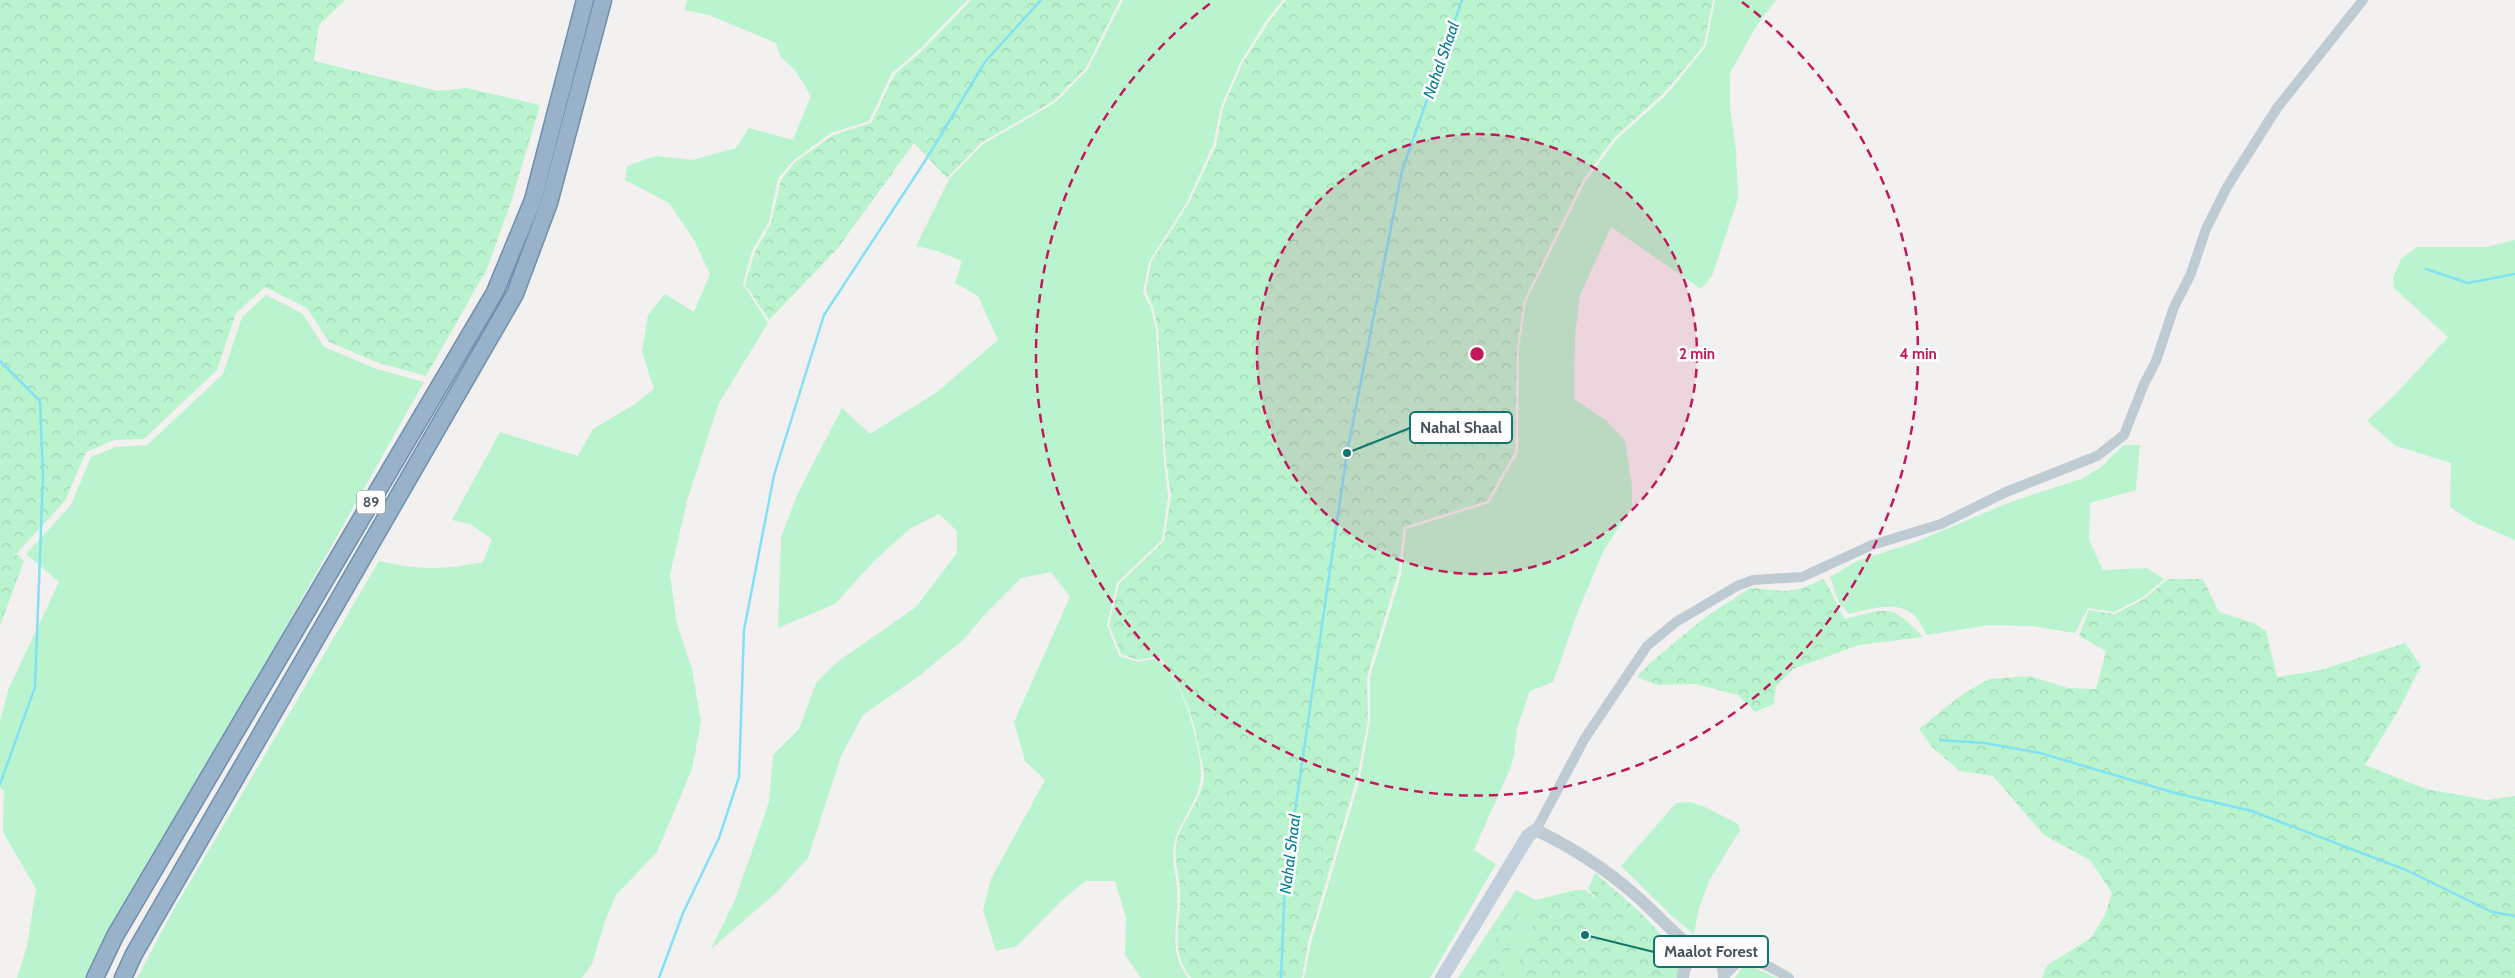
<svg xmlns="http://www.w3.org/2000/svg" width="2515" height="978" viewBox="0 0 2515 978" font-family="Cabin,sans-serif">
<style>
.green{fill:#baf4cf}
.forest{fill:url(#forest-crowns)}
.lines{fill:none;stroke-linecap:round;stroke-linejoin:round}
.stream{stroke:#83e1f5;stroke-width:2.5}
.trunk-casing{stroke:#6e8faf;stroke-width:19}
.minor{stroke:#bfcbd3;stroke-width:10}
.tertiary{stroke:#bfcbd3;stroke-width:12}
.secondary{stroke:#c1cedb;stroke-width:14}
.trunk{stroke:#98b2ca;stroke-width:16}
.ring{fill:none;stroke:#c2185b;stroke-width:2.5;stroke-dasharray:9 6}
.labels{text-anchor:middle;dominant-baseline:central;stroke-width:5;stroke-linejoin:round;paint-order:stroke}
.shield{fill:#fff;stroke:#7e8790;stroke-width:1}
.shield-label{font-size:14px;font-weight:bold;fill:#465460}
.water-label{font-size:16px;font-style:italic;fill:#037d97;stroke:#fff}
.centre{fill:#c2185b;stroke:#fff;stroke-width:2.5}
.ring-label{font-size:15px;text-anchor:middle;font-weight:bold;fill:#c2185b;stroke:#fff;stroke-width:5;stroke-linejoin:round;paint-order:stroke}
.leader{fill:none;stroke:#0f766e;stroke-width:2}
.callout-dot{fill:#0f766e;stroke:#fff;stroke-width:2}
.callout{fill:#fff;stroke:#0f766e;stroke-width:2}
.callout-label{font-size:16px;text-anchor:middle;font-weight:bold;fill:#465460}
</style>
<defs>
<pattern id="forest-crowns" width="20" height="18" patternUnits="userSpaceOnUse" patternTransform="scale(1.25)"><rect width="20" height="18" fill="#baf4cf"/><path d="M2 6a3 3 0 1 1 6 0M12 15a3 3 0 1 1 6 0" fill="none" stroke="#a1d3b4"/></pattern>
</defs>
<rect width="100%" height="100%" fill="#f3f0f0"/>
<g class="green">
<path d="M687 0H967L921 48 892 73 869 121 831 133 794 160 778 178 769 222 752 251 743 284 768 323 719 403 687 501 670 575 677 624 692 669 701 722 692 769 657 852 616 895 605 921 592 964 582 978H137L170 916 379 561C419 570 443 570 483 562L492 539 470 524 452 520 500 432 578 456 593 429 635 404 654 389 642 352 648 315 665 294 694 312 710 274 694 240 669 203 625 180 627 166 655 156 692 160 736 148 749 128 793 140 811 96 795 70 780 56 776 43 709 15 685 10Z"/>
<path d="M1123 0H1283L1266 21 1240 63 1221 107 1213 145 1187 202 1149 262 1143 292 1151 308 1156 330 1164 461 1168 496 1162 540 1117 583 1107 625 1119 656 1138 662 1157 658C1163 665 1169 672 1174 679 1188 702 1200 747 1201 774 1202 793 1184 817 1177 834 1169 853 1176 870 1177 890 1180 921 1166 950 1188 978H1141L1125 955 1126 918 1115 881H1086L1062 900 1017 946 996 951 983 910 991 879 1045 780 1025 761 1014 722 1070 597 1051 572 1021 578 987 612 963 640 919 676 863 715 841 756 808 858 776 893 711 949 735 900 769 802 773 755 799 729 816 683 837 662 916 607 957 553V531L939 514 911 528 875 560 835 604 778 628 781 537 798 493 842 408 870 434 937 392 998 340 978 296 955 283 962 261 937 251 916 246 949 179 982 145 1056 102 1088 69Z"/>
<path d="M1715 0H1776L1757 25 1730 73V106L1736 151 1738 199 1712 276 1701 289 1611 227 1580 295 1575 337 1574 399 1607 421 1625 441 1632 485V507L1604 550 1578 611 1553 682 1530 691 1517 728 1514 755 1510 769 1474 850 1496 864 1430 978H1304L1311 943 1360 778 1370 721V677L1401 575 1406 529 1489 503 1518 452 1519 348 1526 301 1585 182 1616 140 1668 93 1706 46Z"/>
<path d="M2515 240V540L2473 522 2450 507 2451 463 2396 446 2367 421 2395 395 2448 337 2394 288 2393 278 2401 259 2417 247H2486Z"/>
<path d="M266 295 303 314 324 347 377 369 424 382 88 978H17L27 946 36 889 3 832 4 791 0 788V721L8 690 59 582 26 554 71 505 91 457 115 447 147 445 223 374 242 317Z"/>
<path d="M2123 445H2140L2136 490 2090 503 2089 540 2103 570 2147 568 2164 579 2143 597 2114 612 2088 608 2075 633 2030 626 1989 625 1927 635C1923 629 1919 620 1914 615 1898 600 1868 609 1849 614L1839 603 1830 577 1857 561 1913 543 2013 501 2081 479 2101 467Z"/>
<path d="M1690 802 1705 807 1738 824 1740 830 1709 881 1699 908 1694 934 1671 915 1621 866 1676 803Z"/>
<path d="M1516 890 1536 900 1576 890H1585L1630 937 1620 978H1458Z"/>
<path d="M1753 967 1777 978H1735L1742 968Z"/>
</g>
<g class="forest">
<path d="M0 0H345L319 25 314 61 438 91 467 88 540 105 512 199 487 269 426 376 379 363 329 342 307 308 265 287 236 313 217 370 144 439 114 440 86 452 65 501 16 554 24 561 0 626Z"/>
<path d="M971 0H1120L1086 68 1055 100 981 143 947 178 914 143 838 248 769 320 745 284 755 252 771 223 781 180 795 162 833 135 871 123 895 74 923 50Z"/>
<path d="M1286 0H1713L1704 45 1666 91 1614 138 1583 180 1524 300 1517 348 1515 452 1487 501 1404 527 1398 574 1367 677 1368 721 1357 778 1308 943 1302 978H1191C1168 949 1182 922 1180 890 1179 871 1171 854 1179 834 1186 817 1204 794 1204 775 1204 766 1200 757 1199 748 1192 711 1182 686 1159 656L1138 660 1121 654 1109 625 1119 584 1164 541 1171 496 1166 461 1158 330 1153 307 1146 292 1151 262 1189 203 1216 145 1223 108 1242 64 1268 23Z"/>
<path d="M1823 579C1833 591 1836 606 1845 619 1887 609 1890 602 1923 637L1859 645 1793 669 1776 686 1774 704 1755 712 1738 695 1695 684 1657 685 1637 677 1649 664 1704 618 1750 588 1786 591 1803 588Z"/>
<path d="M2168 579H2203L2219 612 2254 623 2266 631 2277 677 2321 670 2405 643 2421 666 2398 711 2365 765 2426 789 2487 800 2515 796V978H2042L2047 965 2091 938 2105 915 2112 893 2090 860 2044 835 1993 776 1960 771 1932 747 1919 729 1960 696 1989 679 2030 676 2068 688 2096 689 2106 651 2079 636 2089 610 2115 614 2144 599Z"/>
<path d="M1595 873C1629 903 1671 932 1683 978H1513L1541 904 1585 890 1597 900 1588 889Z"/>
<path d="M1522 895V902L1502 978H1472Z"/>
</g>
<g class="lines">
<g class="stream">
<path d="M2426 269 2468 283 2515 274"/>
<path d="M0 361 40 401 43 476 35 687 0 784"/>
<path d="M1940 740 1985 743 2040 753 2175 793 2252 811 2406 870 2492 912 2515 916"/>
<path d="M659 978 683 913 719 838 739 777 744 630 774 475 824 315 925 161 985 62 1041 0"/>
<path d="M1281 978 1285 880 1347 453 1402 171 1462 0"/>
</g>
<defs>
<g id="trunk">
<path d="M95 978 115 936 495 292 533 200 585 0"/>
<path d="M123 978 134 954 515 294 549 203 603 0"/>
</g>
</defs>
<use href="#trunk" class="trunk-casing"/>
<g class="minor">
<path d="M1536 830 1585 738 1647 646 1676 622 1737 586 1753 580 1802 577 1872 545 1941 524 2006 492 2097 456 2124 435 2144 384 2156 361 2174 307 2190 276 2206 229 2227 187 2277 108 2363 0"/>
<path d="M1713 957C1746 956 1761 960 1789 978"/>
<path d="M1725 975 1737 963 1748 958"/>
</g>
<g class="tertiary">
<path d="M1536 830C1571 847 1603 867 1633 893 1658 914 1677 940 1706 955"/>
<path d="M1683 978C1684 947 1726 949 1724 978"/>
</g>
<path class="secondary" d="M1442 978 1528 836 1536 830"/>
<use href="#trunk" class="trunk"/>
</g>
<circle cx="1477" cy="354" r="220" fill="#c2185b" fill-opacity=".12"/>
<g class="ring">
<circle cx="1477" cy="354" r="220"/>
<path d="M1742 2A441 441 0 1 1 1212 2"/>
</g>
<g class="labels">
<rect class="shield" x="357" y="490.5" width="28" height="23" rx="4"/>
<g class="shield-label">
<text x="371" y="502">89</text>
</g>
<g class="water-label">
<text transform="translate(1441 60) rotate(-71)">Nahal Shaal</text>
<text transform="translate(1290 854) rotate(-83)">Nahal Shaal</text>
</g>
</g>
<circle cx="1477" cy="354" r="8" class="centre"/>
<g class="ring-label">
<text x="1697" y="359">2 min</text>
<text x="1918" y="359">4 min</text>
</g>
<path class="leader" d="M1347 453L1410 428M1585 935L1654 952"/>
<g class="callout-dot">
<circle cx="1347" cy="453" r="5"/>
<circle cx="1585" cy="935" r="5"/>
</g>
<g class="callout">
<rect x="1410" y="412" width="102" height="31" rx="5"/>
<rect x="1654" y="936" width="114" height="31" rx="5"/>
</g>
<g class="callout-label">
<text x="1461" y="433">Nahal Shaal</text>
<text x="1711" y="957">Maalot Forest</text>
</g>
</svg>
